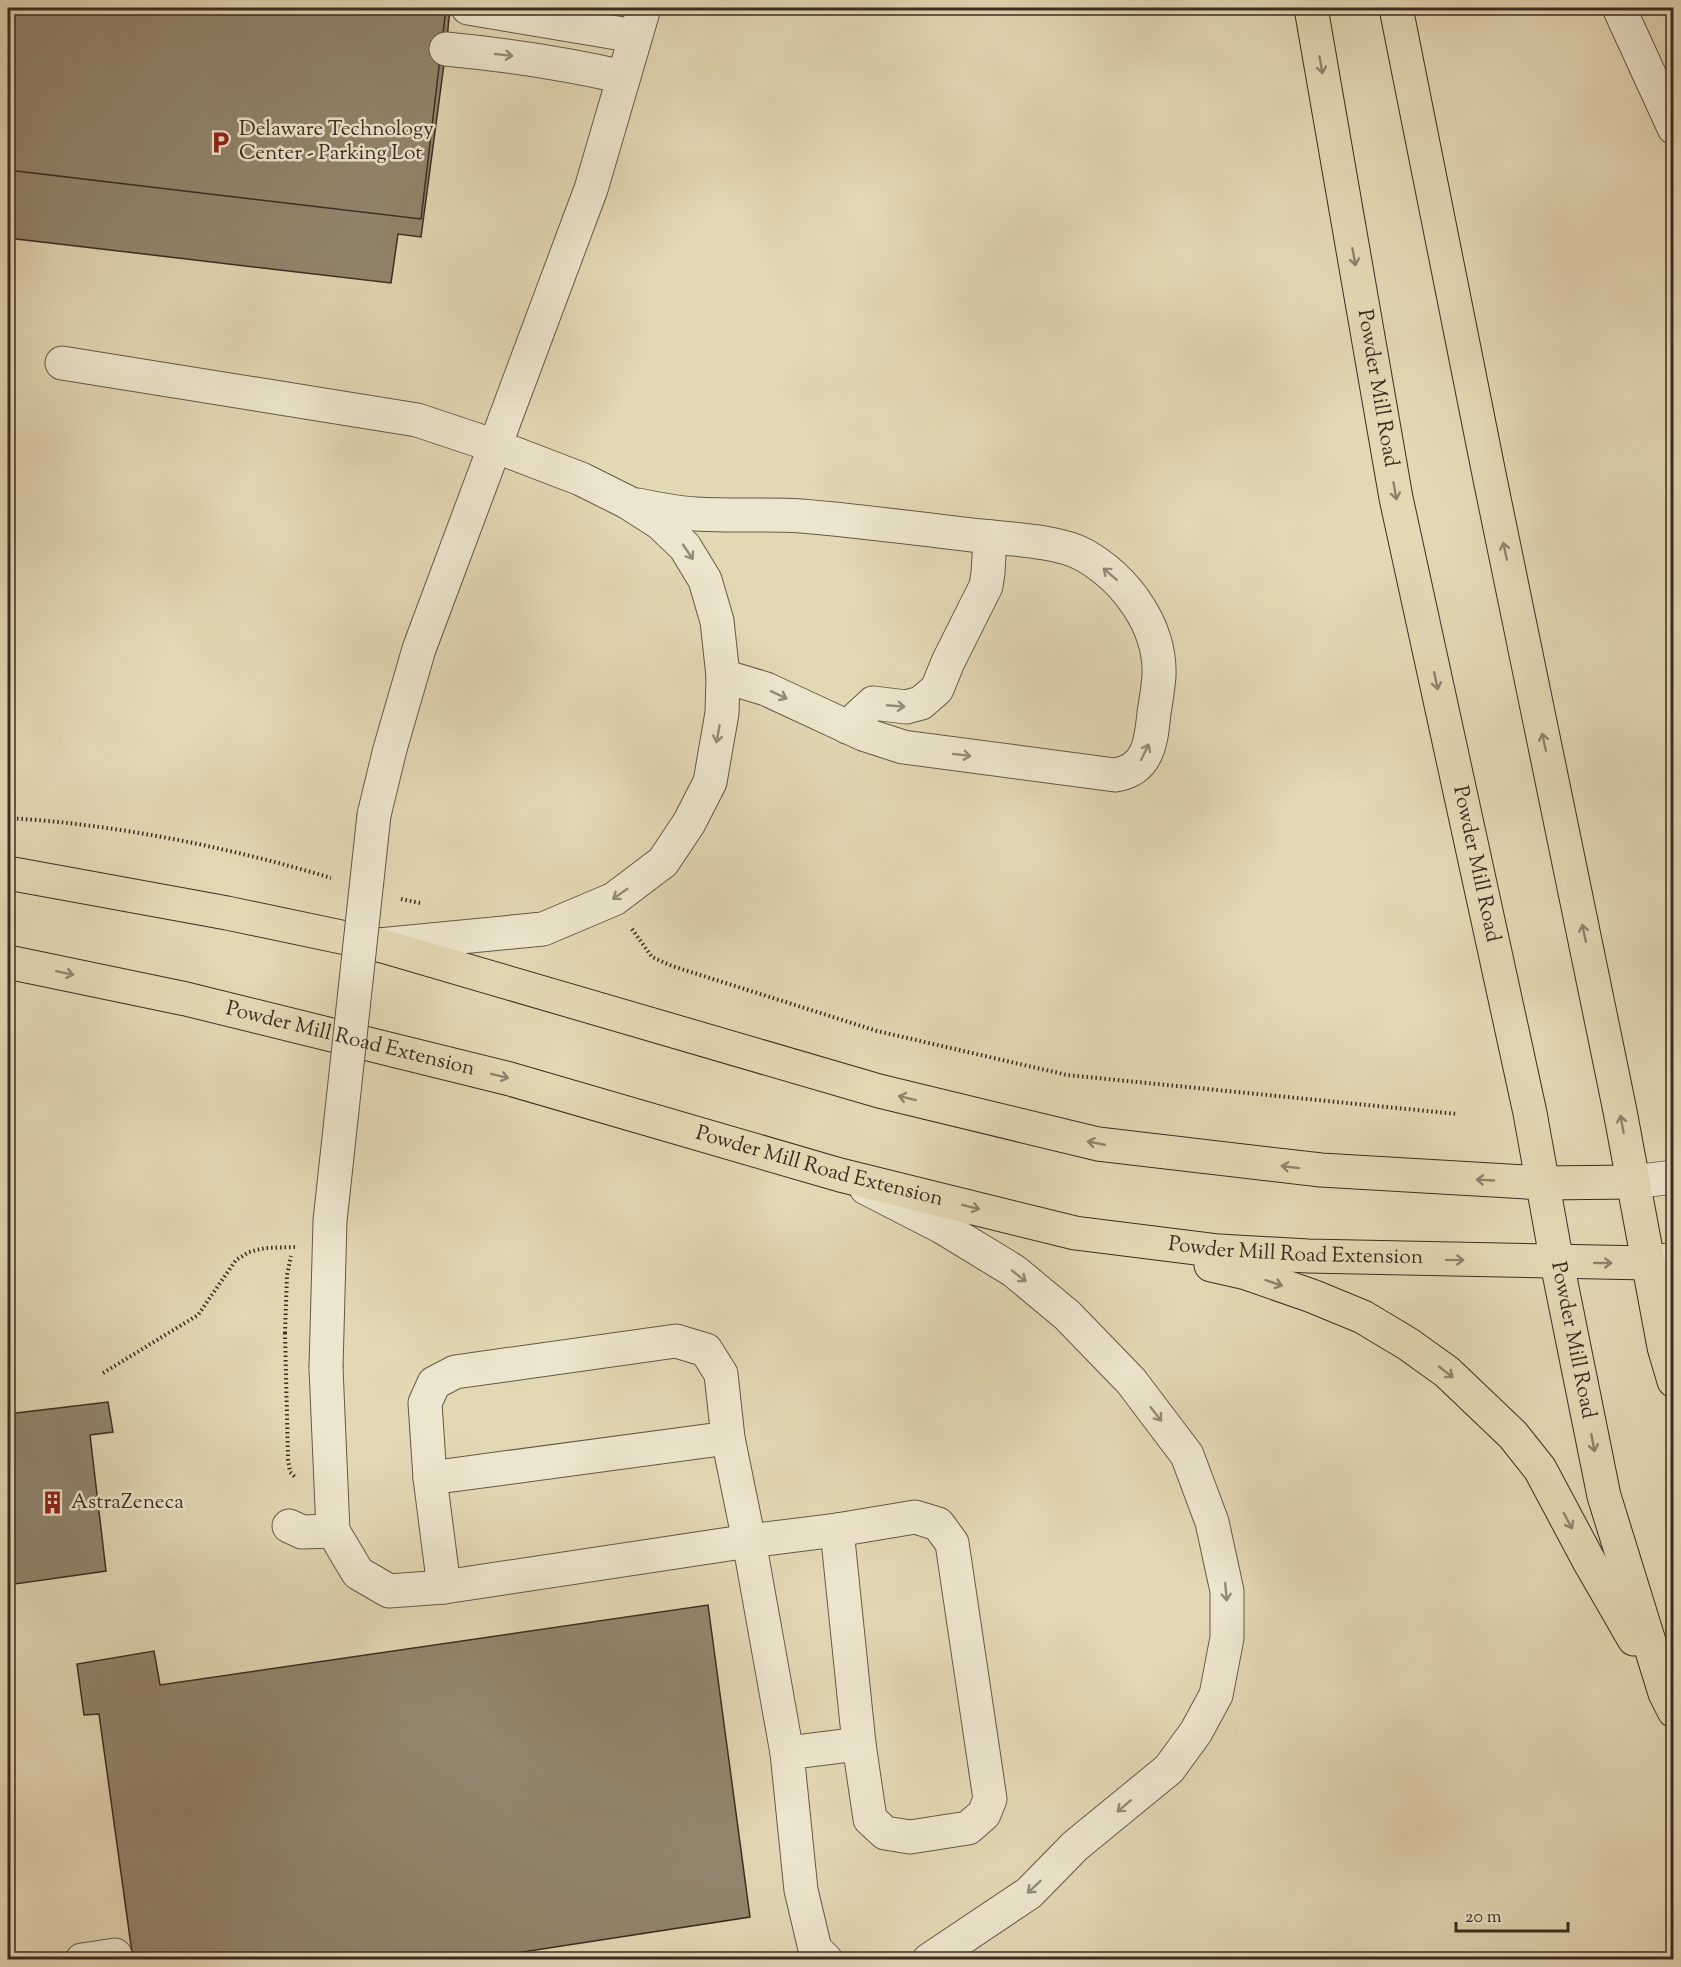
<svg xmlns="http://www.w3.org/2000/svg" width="1681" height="1967" viewBox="0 0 1681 1967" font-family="'Sorts Mill Goudy',serif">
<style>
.building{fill:#92866e;stroke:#3b2d23;stroke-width:1.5}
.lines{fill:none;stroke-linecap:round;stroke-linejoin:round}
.minor-casing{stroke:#655847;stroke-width:35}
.highway-casing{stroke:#3b2d23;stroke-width:35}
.path{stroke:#3b2d23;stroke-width:4;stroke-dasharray:1.5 3;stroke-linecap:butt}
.minor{stroke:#ede6ce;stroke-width:33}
.highway{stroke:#e3d8b4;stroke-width:33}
.minor-bridge-casing{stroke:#655847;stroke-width:35;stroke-linecap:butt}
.path-bridge{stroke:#3b2d23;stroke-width:4;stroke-dasharray:1.5 3;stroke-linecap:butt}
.minor-bridge{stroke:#ede6ce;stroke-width:33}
.oneway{stroke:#948a78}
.oneway2{stroke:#8f826c}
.labels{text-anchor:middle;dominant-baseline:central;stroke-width:5;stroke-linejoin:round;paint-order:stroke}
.poi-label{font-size:21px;fill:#3b2d23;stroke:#ede6ce;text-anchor:start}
.street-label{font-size:21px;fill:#3b2d23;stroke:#ede6ce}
</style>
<rect width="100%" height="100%" fill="#e3d8b4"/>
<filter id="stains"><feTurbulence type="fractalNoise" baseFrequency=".00333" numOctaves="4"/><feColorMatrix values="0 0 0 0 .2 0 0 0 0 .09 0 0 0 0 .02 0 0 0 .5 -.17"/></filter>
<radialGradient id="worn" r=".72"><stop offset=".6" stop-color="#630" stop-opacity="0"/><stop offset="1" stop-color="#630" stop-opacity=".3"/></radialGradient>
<g class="building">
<path d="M8 8H450L446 49 421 237 398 234 391 283 8 238Z"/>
<path d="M8 8H446L421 219 8 170Z"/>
<path d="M108 1402 113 1432 90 1435 106 1571 8 1585V1414Z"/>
<path d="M708 1605 750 1917 471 1960H133L99 1714 84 1715 77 1664 154 1651 160 1685Z"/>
</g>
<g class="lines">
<defs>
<g id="minor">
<path d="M468 8 635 36"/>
<path d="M1619 8 1674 128"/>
<path d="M446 49C508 55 563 63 623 77"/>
<path d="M62 363 417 420 495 446 581 479 627 502 660 523 685 547 705 580 717 621 723 676 722 713 710 782 689 823 663 862 614 899 543 929 379 945"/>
<path d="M638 505C657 509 676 513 696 514 731 516 766 514 801 516 861 521 921 529 981 536 1010 539 1059 541 1084 555 1126 579 1161 626 1159 676 1158 688 1156 701 1154 713 1151 741 1149 770 1115 775L903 747 863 734 766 689 723 676"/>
<path d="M847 727 873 703 906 707 921 703 937 689 948 662 986 586 988 573 990 537"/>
<path d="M374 815 390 749 419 649 591 189 644 8"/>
<path d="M1633 1182 1674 1177"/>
<path d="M866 1188 942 1227 1014 1271 1067 1315 1131 1381 1187 1455 1212 1522 1227 1591V1638L1216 1695 1196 1732 1169 1769 1075 1846 1029 1893 929 1960"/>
<path d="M1648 1263 1674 1259"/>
<path d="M326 1368 333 1531 358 1573 389 1591 444 1587"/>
<path d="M430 1478 728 1438"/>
<path d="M915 1517 938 1524 952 1543 990 1799 984 1814 968 1828 910 1837 885 1833 870 1819 859 1744 837 1530Z"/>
<path d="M289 1526 302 1532 333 1531"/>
<path d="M787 1753 749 1541 728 1438 721 1374 706 1350 676 1341 455 1372 434 1383 425 1403 430 1478 444 1587 749 1541 837 1530"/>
<path d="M82 1960 115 1955"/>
<path d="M826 1960 815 1949 801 1890 787 1753 859 1744"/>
</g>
<g id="highway">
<path id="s1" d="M1311 8 1396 498 1530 1113 1557 1263 1604 1496 1665 1693 1674 1711"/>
<path d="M1396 8 1490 479 1620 1111 1664 1347 1674 1381"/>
<path d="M8 873 227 913 379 945 879 1091 1098 1144 1321 1170 1543 1183 1633 1182"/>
<path id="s2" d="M8 962 186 999 510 1079 840 1175 1075 1233 1219 1251 1308 1256 1648 1263"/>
<path d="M1211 1265 1246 1273 1312 1296 1363 1317 1408 1344 1447 1372 1513 1435 1540 1469 1589 1561 1634 1639"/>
</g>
</defs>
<use href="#minor" class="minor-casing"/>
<use href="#highway" class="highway-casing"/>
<g class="path">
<path d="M8 818C114 824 229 847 331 878"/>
<path d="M401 899 420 903"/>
<path d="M632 929 652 957 672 966 877 1031 1067 1075 1457 1114"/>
<path d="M1670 1110H1674"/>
<path d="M285 1333 288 1459 290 1472 295 1477"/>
<path d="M103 1373 198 1315 236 1260 249 1252 265 1248 295 1247"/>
</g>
<use href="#minor" class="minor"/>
<use href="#highway" class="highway"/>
<defs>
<path id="minor-bridge" d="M326 1368 330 1221 374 815"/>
</defs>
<use href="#minor-bridge" class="minor-bridge-casing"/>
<path class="path-bridge" d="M285 1333 287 1275 291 1256"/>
<use href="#minor-bridge" class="minor-bridge"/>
</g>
<defs><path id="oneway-shaft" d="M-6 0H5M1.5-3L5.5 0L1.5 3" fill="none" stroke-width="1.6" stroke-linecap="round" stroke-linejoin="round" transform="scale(1.5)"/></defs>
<g class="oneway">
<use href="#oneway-shaft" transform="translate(504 55) rotate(6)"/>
<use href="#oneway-shaft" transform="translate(688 552) rotate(56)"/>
<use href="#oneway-shaft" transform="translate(1110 574) rotate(-139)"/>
<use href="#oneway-shaft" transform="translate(779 695) rotate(25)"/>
<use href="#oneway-shaft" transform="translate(896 706) rotate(5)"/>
<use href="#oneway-shaft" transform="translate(718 734) rotate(100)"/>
<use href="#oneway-shaft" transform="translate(1145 752) rotate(-64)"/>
<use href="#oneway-shaft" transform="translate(962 755) rotate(7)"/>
<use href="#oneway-shaft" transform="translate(620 894) rotate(145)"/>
<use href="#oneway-shaft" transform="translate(1019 1276) rotate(38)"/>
<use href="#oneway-shaft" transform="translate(1156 1414) rotate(52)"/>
<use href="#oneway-shaft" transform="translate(1226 1592) rotate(85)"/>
<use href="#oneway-shaft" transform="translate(1124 1806) rotate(140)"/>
<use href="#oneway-shaft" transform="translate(1034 1887) rotate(137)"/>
</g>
<g class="oneway2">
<use href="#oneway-shaft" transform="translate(1321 65) rotate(80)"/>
<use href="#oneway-shaft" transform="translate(1354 257) rotate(80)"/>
<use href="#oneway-shaft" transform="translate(1395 491) rotate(80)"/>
<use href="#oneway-shaft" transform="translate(1505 551) rotate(-102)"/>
<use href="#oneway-shaft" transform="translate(1436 681) rotate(78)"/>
<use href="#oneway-shaft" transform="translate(1544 742) rotate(-102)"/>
<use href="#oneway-shaft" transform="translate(1584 933) rotate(-102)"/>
<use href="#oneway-shaft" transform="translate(65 973) rotate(12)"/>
<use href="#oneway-shaft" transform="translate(500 1076) rotate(14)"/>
<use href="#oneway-shaft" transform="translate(907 1098) rotate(-166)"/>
<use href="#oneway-shaft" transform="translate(1622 1124) rotate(-100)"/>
<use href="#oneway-shaft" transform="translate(1096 1143) rotate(-169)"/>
<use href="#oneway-shaft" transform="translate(1290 1167) rotate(-173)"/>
<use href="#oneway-shaft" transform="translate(1485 1180) rotate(-177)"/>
<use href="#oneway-shaft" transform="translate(971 1207) rotate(14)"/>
<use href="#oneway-shaft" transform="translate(1455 1260) rotate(1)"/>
<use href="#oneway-shaft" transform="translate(1603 1263)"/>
<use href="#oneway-shaft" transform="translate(1274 1283) rotate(19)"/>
<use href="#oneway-shaft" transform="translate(1446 1372) rotate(38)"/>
<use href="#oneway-shaft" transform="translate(1593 1443) rotate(79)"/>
<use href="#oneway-shaft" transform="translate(1568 1521) rotate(62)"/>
</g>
<defs>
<symbol id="parking-bare" viewBox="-9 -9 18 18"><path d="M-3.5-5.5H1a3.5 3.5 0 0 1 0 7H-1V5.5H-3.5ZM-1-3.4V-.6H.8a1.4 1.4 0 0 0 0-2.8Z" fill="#8f2418" stroke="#ede6ce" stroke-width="2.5" paint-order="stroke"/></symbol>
<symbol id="building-bare" viewBox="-9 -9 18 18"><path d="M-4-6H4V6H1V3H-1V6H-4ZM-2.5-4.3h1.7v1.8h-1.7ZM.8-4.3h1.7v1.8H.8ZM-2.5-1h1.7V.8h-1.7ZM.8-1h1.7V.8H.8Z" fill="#8f2418" stroke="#ede6ce" stroke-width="2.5" paint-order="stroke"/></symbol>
</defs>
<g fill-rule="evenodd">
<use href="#parking-bare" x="204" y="126" width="33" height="33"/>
<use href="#building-bare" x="36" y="1486" width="33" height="33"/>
</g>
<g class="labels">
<g class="poi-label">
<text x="239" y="130">Delaware Technology<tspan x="239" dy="24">Center - Parking Lot</tspan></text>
<text x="71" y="1503">AstraZeneca</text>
</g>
<g class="street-label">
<text stroke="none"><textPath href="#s1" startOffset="386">Powder Mill Road</textPath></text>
<text stroke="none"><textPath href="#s1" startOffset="872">Powder Mill Road</textPath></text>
<text stroke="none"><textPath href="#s2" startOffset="351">Powder Mill Road Extension</textPath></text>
<text stroke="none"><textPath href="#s2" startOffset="837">Powder Mill Road Extension</textPath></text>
<text stroke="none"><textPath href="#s2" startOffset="1323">Powder Mill Road Extension</textPath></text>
<text stroke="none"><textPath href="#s1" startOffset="1358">Powder Mill Road</textPath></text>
</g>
</g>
<rect width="1681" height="1967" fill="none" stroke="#e3d8b4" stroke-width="30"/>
<rect x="9" y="9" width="1663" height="1949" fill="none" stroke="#3b2d23" stroke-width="3"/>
<rect x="15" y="15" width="1651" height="1937" fill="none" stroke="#3b2d23" stroke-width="1.5"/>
<path d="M1456 1922v9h112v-9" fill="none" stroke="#3b2d23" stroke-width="3"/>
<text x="1465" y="1922" font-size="18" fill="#3b2d23" stroke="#ede6ce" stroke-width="4.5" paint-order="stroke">20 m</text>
<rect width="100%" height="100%" filter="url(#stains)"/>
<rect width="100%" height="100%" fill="url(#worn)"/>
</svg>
